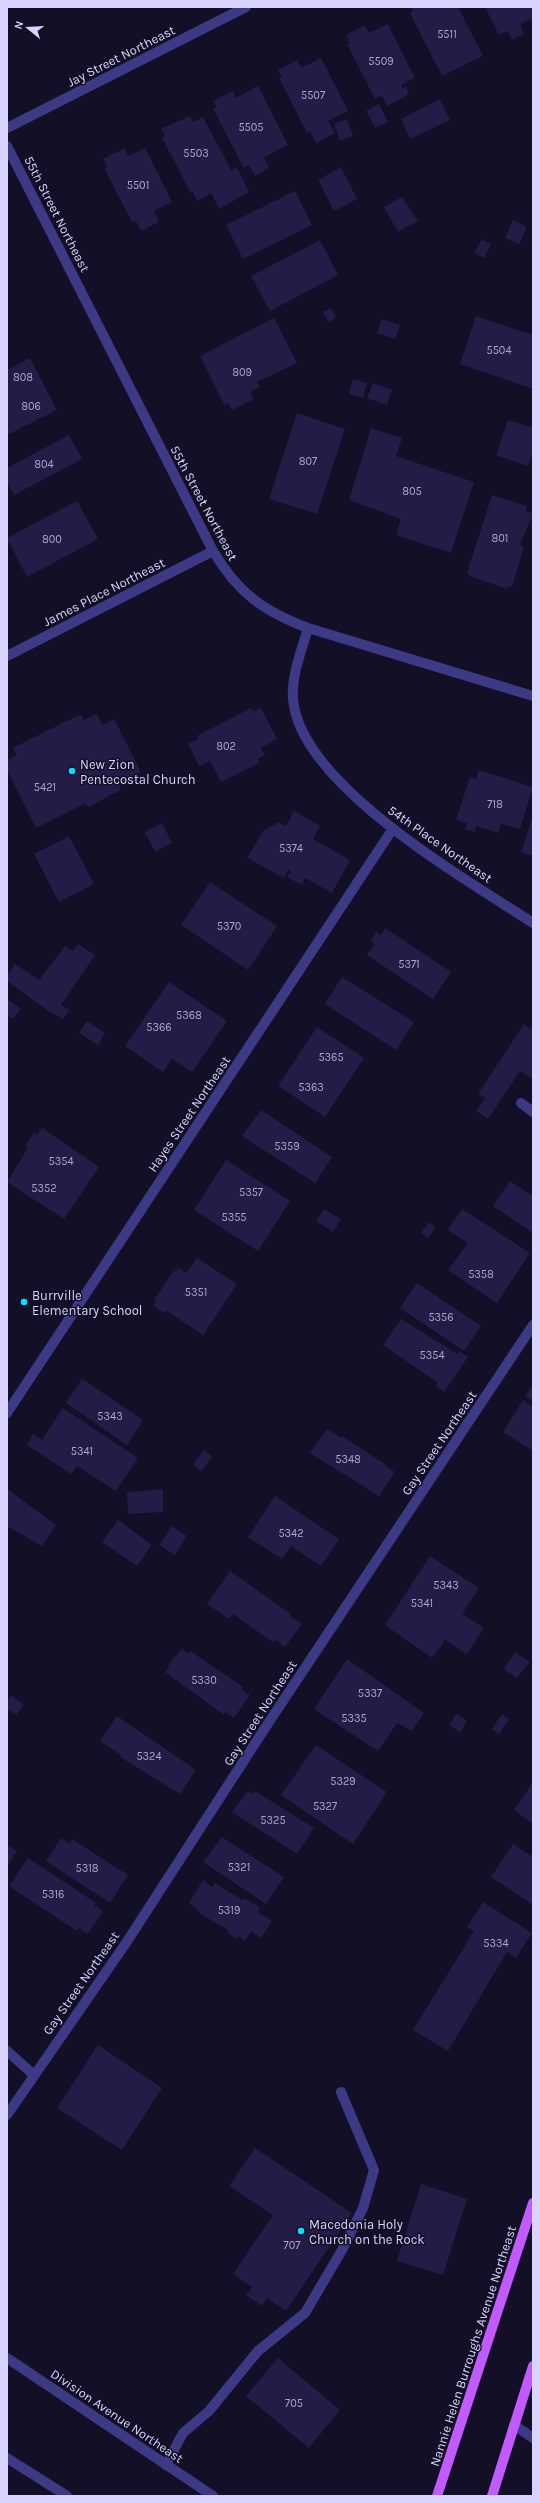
<svg xmlns="http://www.w3.org/2000/svg" width="540" height="2503" viewBox="0 0 540 2503" font-family="Karla,sans-serif">
<style>
.building{fill:#241b47}
.lines{fill:none;stroke-linecap:round;stroke-linejoin:round}
.minor{stroke:#3d3a85;stroke-width:10}
.major{stroke:#c25bff;stroke-width:10}
.poi-dot{fill:#00e5ff;stroke:#130f26;stroke-width:1.5}
.labels{text-anchor:middle;dominant-baseline:central;stroke-width:3;stroke-linejoin:round;paint-order:stroke}
.number-label{font-size:11px;fill:#aca6d1}
.street-label{font-size:13px;fill:#d9d4ff;stroke:#130f26}
.poi-label{font-size:13px;fill:#d9d4ff;stroke:#130f26;text-anchor:start}
</style>
<rect width="100%" height="100%" fill="#130f26"/>
<g class="building">
<path d="M411 7H458L483 56 442 76 410 13 413 11Z"/>
<path d="M485 7H533V18L520 24 524 34 512 40 508 31 499 35Z"/>
<path d="M388 24 415 78 401 85 403 89 406 86 409 92 406 96 387 106 382 95 375 99 347 44 350 43 346 35 365 25 369 33Z"/>
<path d="M321 58 348 111 328 121 335 133 316 143 310 131 307 133 279 78 282 77 278 70 297 60 301 68Z"/>
<path d="M258 86 288 145 264 157 269 168 255 176 249 165 244 168 213 109 217 107 213 101 233 91 236 98Z"/>
<path d="M440 99 450 120 410 139 401 119Z"/>
<path d="M379 104 388 122 375 128 366 111Z"/>
<path d="M190 116 193 122 203 117 231 170 237 167 249 192 219 209 211 193 197 201 193 192 191 193 162 138 165 136 161 129Z"/>
<path d="M347 119 353 136 340 141 334 124Z"/>
<path d="M125 148 128 156 145 148 172 202 154 211 159 222 141 231 136 221 132 222 104 168 107 167 103 159Z"/>
<path d="M341 167 357 199 334 211 318 180Z"/>
<path d="M295 191 312 225 243 259 226 225Z"/>
<path d="M402 197 418 221 398 232 384 207Z"/>
<path d="M513 220 527 227 519 244 505 238Z"/>
<path d="M482 239 491 244 484 258 474 253Z"/>
<path d="M320 240 338 275 270 311 251 276Z"/>
<path d="M331 308 336 318 328 322 323 312Z"/>
<path d="M476 316 533 335V389L460 364Z"/>
<path d="M274 318 297 363 257 382 260 387 250 392 254 399 232 410 228 403 224 405 200 356Z"/>
<path d="M382 319 400 325 395 339 377 333Z"/>
<path d="M30 358 57 410 7 435V370Z"/>
<path d="M353 379 367 383 363 398 349 394Z"/>
<path d="M373 383 392 390 387 405 367 398Z"/>
<path d="M297 413 345 429 317 514 269 499Z"/>
<path d="M508 420 533 428V452L528 466 496 455Z"/>
<path d="M371 428 402 438 396 456 474 482 451 553 396 535 401 519 349 500Z"/>
<path d="M69 435 82 459 14 495 7 482V468Z"/>
<path d="M492 495 527 506 526 511 533 513 520 545 524 547 512 587 508 586V589L469 576 470 574 467 573Z"/>
<path d="M77 501 98 539 27 577 7 538Z"/>
<path d="M251 708 253 711 261 708 277 739 261 748 265 755 258 759 259 763 221 782 210 761 199 766 188 744 199 739 197 736Z"/>
<path d="M97 714 102 725 114 719 141 772 119 786 121 790 88 807 86 803 36 828 7 770V760L17 755 13 748 75 717 81 715 84 720Z"/>
<path d="M479 770 533 787 520 829 501 824 498 833 476 826 475 832 465 829 467 823 456 820 470 777 476 779Z"/>
<path d="M294 811 320 826 313 839 350 860 332 893 305 878 302 885 287 877 291 871 289 869 284 878 247 858 263 831 279 822 286 826Z"/>
<path d="M533 815V856L521 852Z"/>
<path d="M162 823 172 843 155 852 145 832Z"/>
<path d="M69 836 94 884 59 902 34 854Z"/>
<path d="M210 882 277 926 248 970 181 925Z"/>
<path d="M385 928 451 972 433 999 367 955 375 944 371 941 376 932 381 935Z"/>
<path d="M78 944 95 955 61 1005 69 1010 63 1019 55 1014 54 1015 7 981V975L15 964 39 980 65 946 73 951Z"/>
<path d="M342 977 414 1022 396 1050 325 1004Z"/>
<path d="M169 982 227 1021 192 1072 172 1059 163 1072 125 1046Z"/>
<path d="M7 999 21 1009 13 1019 7 1015Z"/>
<path d="M87 1021 105 1033 98 1045 79 1033Z"/>
<path d="M524 1024 533 1030V1079L520 1071 488 1119 476 1111 485 1098 478 1094Z"/>
<path d="M317 1027 364 1058 325 1117 278 1086Z"/>
<path d="M261 1110 332 1157 315 1183 242 1136Z"/>
<path d="M42 1128 99 1167 64 1219 7 1182 28 1148 25 1146 34 1133 37 1135Z"/>
<path d="M226 1160 290 1201 258 1251 194 1210Z"/>
<path d="M510 1181 533 1196V1233L493 1206Z"/>
<path d="M324 1209 341 1219 333 1232 316 1221Z"/>
<path d="M462 1209 530 1253 497 1303 448 1270 468 1243 448 1230Z"/>
<path d="M429 1222 436 1227 428 1238 421 1233Z"/>
<path d="M197 1258 237 1284 203 1335 167 1311 165 1313 153 1306 156 1302 154 1300 174 1270 176 1272 178 1268 186 1273Z"/>
<path d="M417 1283 481 1326 464 1351 400 1308Z"/>
<path d="M401 1319 457 1354 459 1351 468 1357 444 1392 436 1386 438 1383 383 1345Z"/>
<path d="M82 1379 143 1420 127 1445 66 1403Z"/>
<path d="M533 1385V1401L525 1396Z"/>
<path d="M523 1400 533 1407V1451L503 1432Z"/>
<path d="M63 1408 138 1458 116 1491 77 1466 71 1474 27 1445 33 1434 42 1440Z"/>
<path d="M327 1429 341 1438 342 1436 385 1464V1466L395 1472 379 1496 310 1453Z"/>
<path d="M204 1450 212 1456 202 1471 193 1465Z"/>
<path d="M7 1489 56 1525 42 1546 7 1526Z"/>
<path d="M163 1489V1512L128 1514 127 1492Z"/>
<path d="M275 1496 339 1539 321 1566 291 1546 282 1559 248 1537Z"/>
<path d="M118 1520 152 1545 137 1566 102 1542Z"/>
<path d="M172 1526 187 1536 175 1555 159 1545Z"/>
<path d="M430 1556 479 1588 462 1614 484 1628 467 1654 445 1640 432 1658 385 1625Z"/>
<path d="M230 1571 291 1614 290 1616 302 1624 285 1647 276 1640 274 1643 233 1614 229 1619 207 1604Z"/>
<path d="M182 1649 188 1654 190 1651 243 1687 241 1689 250 1695 234 1718 225 1712 224 1715 165 1672 170 1667 168 1665Z"/>
<path d="M515 1652 530 1662 517 1678 504 1669Z"/>
<path d="M347 1659 424 1713 412 1731 397 1723 378 1751 314 1709Z"/>
<path d="M11 1695 24 1705 16 1715 7 1709V1701Z"/>
<path d="M456 1714 467 1721 460 1732 449 1725Z"/>
<path d="M502 1714 509 1719 499 1734 492 1729Z"/>
<path d="M117 1716 196 1770 180 1794 120 1757 121 1755 100 1741Z"/>
<path d="M316 1745 387 1792 353 1844 281 1795Z"/>
<path d="M533 1782V1824L514 1810Z"/>
<path d="M248 1791 254 1794 255 1791 314 1828 297 1854 232 1812Z"/>
<path d="M222 1837 284 1877 266 1904 203 1862Z"/>
<path d="M61 1838 70 1844 72 1839 128 1875 110 1903 46 1861Z"/>
<path d="M513 1844 533 1857V1905L491 1877Z"/>
<path d="M7 1845 17 1851 7 1867Z"/>
<path d="M28 1858 96 1903 94 1905 103 1911 88 1934 79 1928 77 1931 9 1886Z"/>
<path d="M203 1880 212 1887 215 1883 242 1900 244 1898 260 1908 258 1912 272 1921 261 1938 251 1931 245 1941 238 1936 236 1939 227 1932 228 1930 199 1913 200 1912 189 1903Z"/>
<path d="M483 1902 532 1933 516 1958 507 1952 448 2051 413 2030 474 1931 467 1927Z"/>
<path d="M98 2045 162 2088 122 2150 57 2108Z"/>
<path d="M255 2148 352 2213 286 2311 267 2298 262 2306 246 2295 252 2287 233 2274 273 2215 229 2186Z"/>
<path d="M421 2184 467 2199 443 2275 397 2261Z"/>
<path d="M278 2358 340 2410 309 2448 246 2396Z"/>
</g>
<g class="lines">
<g class="minor">
<path d="M7 128 246 7"/>
<path d="M7 146 213 551C238 593 263 611 308 628L533 696"/>
<path d="M308 628C302 650 291 675 293 699 300 785 466 879 533 923"/>
<path d="M7 656 213 551"/>
<path d="M521 1103 533 1112"/>
<path d="M7 1413 392 830"/>
<path d="M7 2051 34 2075"/>
<path d="M7 2115 126 1943 265 1728 533 1325"/>
<path d="M7 2358 213 2496"/>
<path d="M514 2425 533 2438"/>
<path d="M7 2458 67 2496"/>
<path d="M166 2465 183 2433 209 2411 258 2351 305 2313 342 2250 363 2208 374 2170 341 2092"/>
</g>
<g class="major">
<path d="M437 2496 533 2203"/>
<path d="M492 2496 533 2366"/>
</g>
</g>
<g class="poi-dot">
<circle cx="72" cy="771" r="4"/>
<circle cx="24" cy="1302" r="4"/>
<circle cx="301" cy="2231" r="4"/>
</g>
<g class="labels">
<g class="number-label">
<text x="447" y="34">5511</text>
<text x="381" y="61">5509</text>
<text x="313" y="95">5507</text>
<text x="251" y="127">5505</text>
<text x="196" y="153">5503</text>
<text x="138" y="185">5501</text>
<text x="499" y="350">5504</text>
<text x="242" y="372">809</text>
<text x="23" y="377">808</text>
<text x="31" y="406">806</text>
<text x="308" y="461">807</text>
<text x="44" y="464">804</text>
<text x="412" y="491">805</text>
<text x="500" y="538">801</text>
<text x="52" y="539">800</text>
<text x="226" y="746">802</text>
<text x="45" y="787">5421</text>
<text x="495" y="804">718</text>
<text x="291" y="848">5374</text>
<text x="229" y="926">5370</text>
<text x="409" y="964">5371</text>
<text x="189" y="1015">5368</text>
<text x="159" y="1027">5366</text>
<text x="331" y="1057">5365</text>
<text x="311" y="1087">5363</text>
<text x="287" y="1146">5359</text>
<text x="61" y="1161">5354</text>
<text x="44" y="1188">5352</text>
<text x="251" y="1192">5357</text>
<text x="234" y="1217">5355</text>
<text x="481" y="1274">5358</text>
<text x="196" y="1292">5351</text>
<text x="441" y="1317">5356</text>
<text x="432" y="1355">5354</text>
<text x="110" y="1416">5343</text>
<text x="82" y="1451">5341</text>
<text x="348" y="1459">5348</text>
<text x="291" y="1533">5342</text>
<text x="446" y="1585">5343</text>
<text x="422" y="1603">5341</text>
<text x="204" y="1680">5330</text>
<text x="370" y="1693">5337</text>
<text x="354" y="1718">5335</text>
<text x="149" y="1756">5324</text>
<text x="343" y="1781">5329</text>
<text x="325" y="1806">5327</text>
<text x="273" y="1820">5325</text>
<text x="239" y="1867">5321</text>
<text x="87" y="1868">5318</text>
<text x="53" y="1894">5316</text>
<text x="229" y="1910">5319</text>
<text x="496" y="1943">5334</text>
<text x="292" y="2245">707</text>
<text x="294" y="2403">705</text>
</g>
<g class="street-label">
<text transform="translate(121 56) rotate(-27)">Jay Street Northeast</text>
<text transform="translate(57 214) rotate(63)">55th Street Northeast</text>
<text transform="translate(204 503) rotate(62)">55th Street Northeast</text>
<text transform="translate(104 592) rotate(-27)">James Place Northeast</text>
<text transform="translate(440 844) rotate(35)">54th Place Northeast</text>
<text transform="translate(189 1114) rotate(-56)">Hayes Street Northeast</text>
<text transform="translate(439 1443) rotate(-56)">Gay Street Northeast</text>
<text transform="translate(260 1713) rotate(-57)">Gay Street Northeast</text>
<text transform="translate(81 1983) rotate(-55)">Gay Street Northeast</text>
<text transform="translate(473 2346) rotate(-72)">Nannie Helen Burroughs Avenue Northeast</text>
<text transform="translate(117 2416) rotate(34)">Division Avenue Northeast</text>
</g>
<g class="poi-label">
<text x="80" y="764">New Zion<tspan x="80" dy="15">Pentecostal Church</tspan></text>
<text x="32" y="1295">Burrville<tspan x="32" dy="15">Elementary School</tspan></text>
<text x="309" y="2224">Macedonia Holy<tspan x="309" dy="15">Church on the Rock</tspan></text>
</g>
</g>
<rect width="540" height="2503" fill="none" stroke="#d9d4ff" stroke-width="16"/>
<g transform="translate(28 28) rotate(288)" stroke="#130f26" stroke-width="3" paint-order="stroke">
<path d="M0-3L7 15L0 10L-7 15Z" fill="#d9d4ff"/>
<text y="-6" font-size="11" font-weight="bold" text-anchor="middle" fill="#d9d4ff">N</text>
</g>
</svg>
